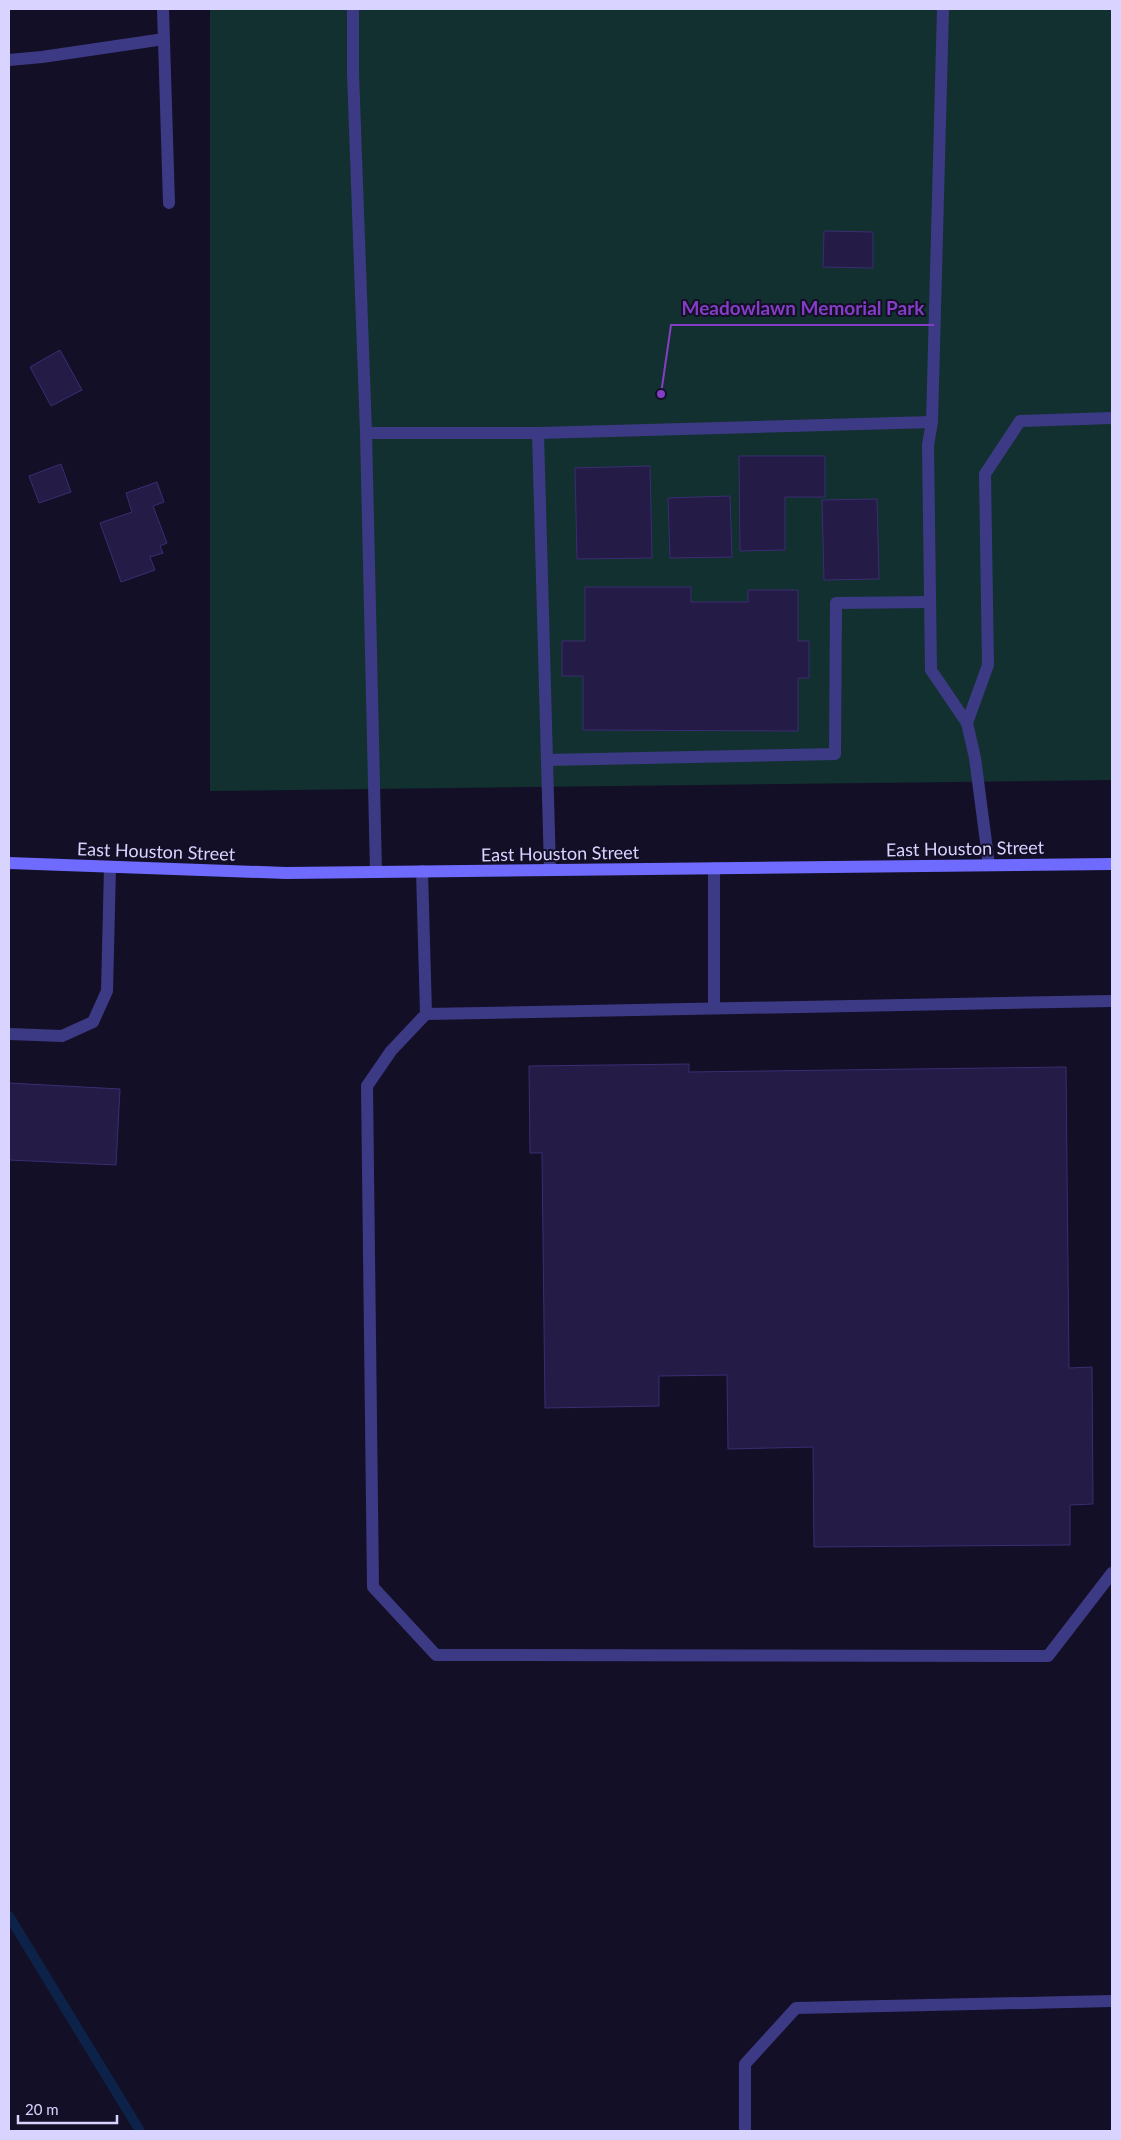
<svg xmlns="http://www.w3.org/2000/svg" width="1121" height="2140" viewBox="0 0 1121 2140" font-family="Lato,sans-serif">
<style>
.green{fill:#12302f}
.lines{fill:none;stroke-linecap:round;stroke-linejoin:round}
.stream{stroke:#0c2248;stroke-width:10}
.building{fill:#241b47;stroke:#3b2d73}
.service{stroke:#3d3a85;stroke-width:12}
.secondary{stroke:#6f6bff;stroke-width:12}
.labels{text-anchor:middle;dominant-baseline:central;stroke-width:4;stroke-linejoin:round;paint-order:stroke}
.street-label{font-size:18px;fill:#d9d4ff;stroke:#130f26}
.leader{fill:none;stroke:#843dc5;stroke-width:2}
.callout-dot{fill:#843dc5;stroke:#130f26;stroke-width:2}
.callout-label{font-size:19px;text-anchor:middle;font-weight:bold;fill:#843dc5;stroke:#130f26;stroke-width:4;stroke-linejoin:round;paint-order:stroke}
</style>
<rect width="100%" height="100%" fill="#130f26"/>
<path class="green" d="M210 9H1112V780L210 791Z"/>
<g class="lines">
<path class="stream" d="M9 1916 140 2131"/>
</g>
<g class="building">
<path d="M824 231 873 232V268L823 267Z"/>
<path d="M60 350 82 390 51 406 30 367Z"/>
<path d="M739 456H825V497H785V550L740 551Z"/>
<path d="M61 464 71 492 39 503 29 476Z"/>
<path d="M650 466 652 558 577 559 575 468Z"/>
<path d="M157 482 164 502 153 506 167 543 160 546 163 553 150 557 155 570 121 582 100 523 132 512 126 493Z"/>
<path d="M730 496 732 557 670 558 668 498Z"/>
<path d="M877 499 879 579 824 580 822 500Z"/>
<path d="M585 587H691V602H748V590H798V641H809V678H798V731L583 730V676H562V641H585Z"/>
<path d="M689 1064V1072L1066 1067 1069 1368 1092 1367 1093 1504 1070 1505V1545L814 1547 813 1447 728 1449 727 1375 659 1376V1406L545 1408 542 1153H530L529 1066Z"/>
<path d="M9 1083 120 1089 116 1165 9 1160Z"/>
</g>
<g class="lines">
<g class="service">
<path d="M163 9 169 203"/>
<path d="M353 9V73L366 433 376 872"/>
<path d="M943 9 932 422 928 445 931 670 967 723 975 758 989 865"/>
<path d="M9 60 42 57 164 39"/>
<path d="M366 433H538"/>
<path d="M967 723 988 665 985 474 1020 421 1112 418"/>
<path d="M547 760 835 754 836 603 930 602"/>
<path d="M714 868V1008"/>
<path d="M550 870 538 433 932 422"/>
<path d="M422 871 426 1014 391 1051 367 1086 373 1587 436 1655 1048 1656 1112 1573"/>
<path d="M426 1014 1112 1001"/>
<path d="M9 1034 62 1036 93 1022 107 991 110 867"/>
<path d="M745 2131V2064L796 2008 1112 2001"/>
</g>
<path class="secondary" d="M9 863 286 873 1112 864"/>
</g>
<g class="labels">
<g class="street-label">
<text transform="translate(965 848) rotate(-1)">East Houston Street</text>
<text transform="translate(156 851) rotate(2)">East Houston Street</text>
<text transform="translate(560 853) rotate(-1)">East Houston Street</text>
</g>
</g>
<path class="leader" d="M661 394L671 325H934"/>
<circle class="callout-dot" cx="661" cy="394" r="5"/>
<g class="callout-label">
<text x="803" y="315">Meadowlawn Memorial Park</text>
</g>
<rect width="1121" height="2140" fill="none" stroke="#d9d4ff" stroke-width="20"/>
<path d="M18 2115v8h99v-8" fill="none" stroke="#d9d4ff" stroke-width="2.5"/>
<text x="25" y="2115" font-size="15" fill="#d9d4ff" stroke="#130f26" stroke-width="4" paint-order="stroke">20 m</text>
</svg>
